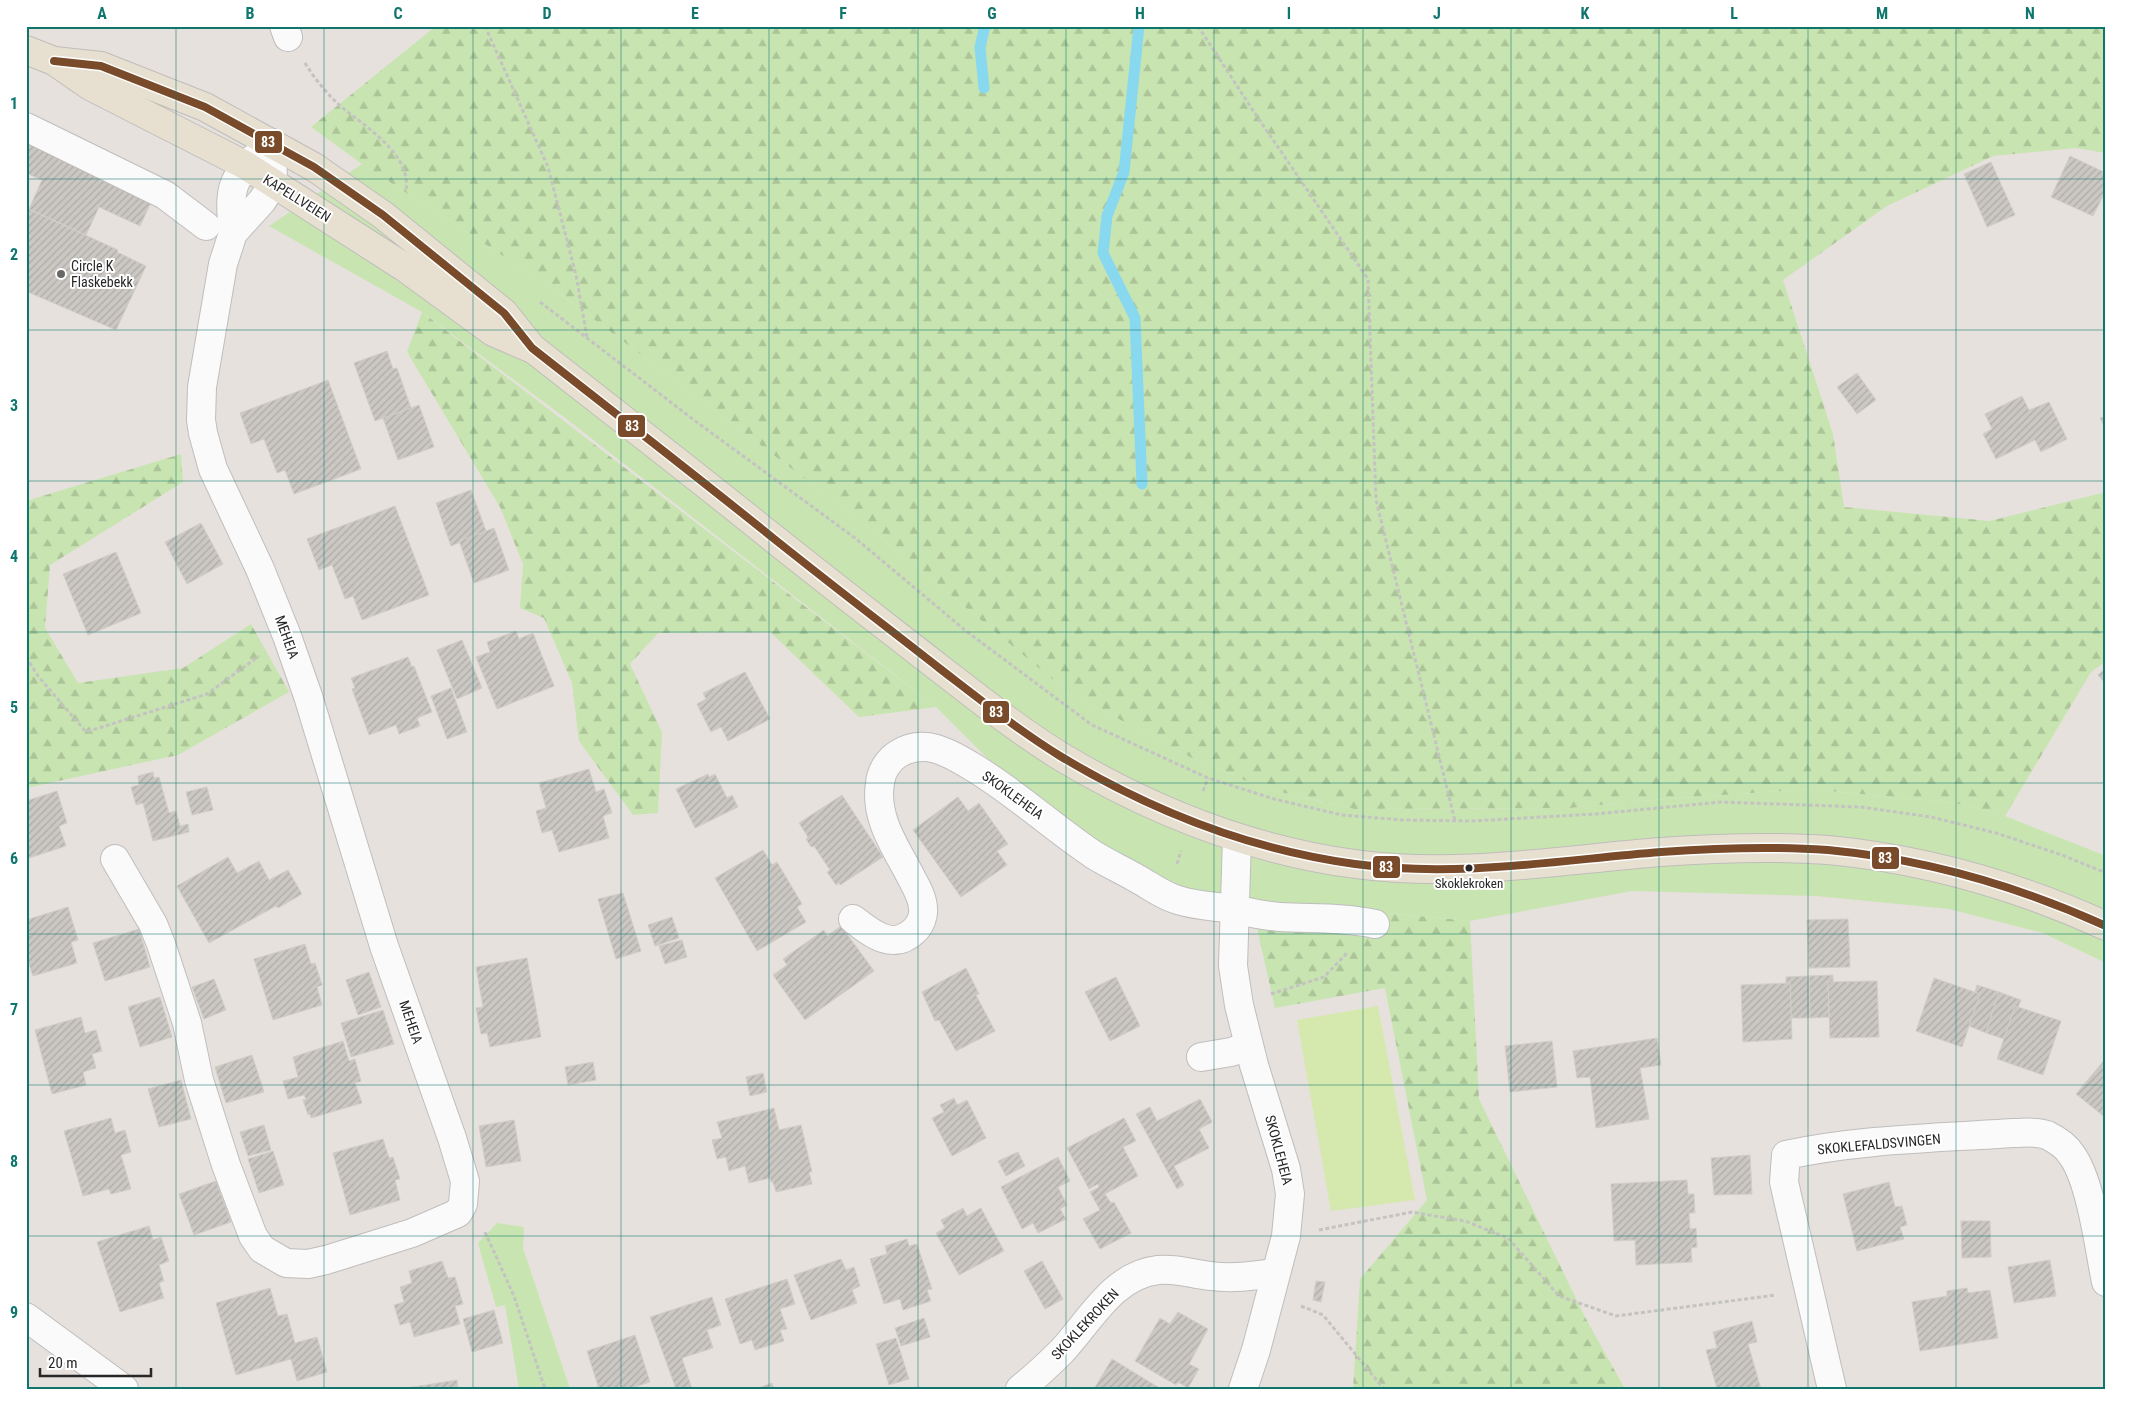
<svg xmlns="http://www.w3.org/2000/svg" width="2132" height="1415" viewBox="0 0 2132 1415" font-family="'Roboto Condensed',sans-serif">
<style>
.green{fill:#c8e5b1}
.forest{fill:url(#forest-firs)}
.pitch{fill:#d5e9ae}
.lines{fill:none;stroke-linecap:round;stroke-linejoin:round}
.stream{stroke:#88d8f0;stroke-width:11}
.building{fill:url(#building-hatch);stroke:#d1cdc8}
.minor-casing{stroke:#bfbdbe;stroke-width:30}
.major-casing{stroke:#bfbdbb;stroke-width:30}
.path{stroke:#c4c3c2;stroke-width:3;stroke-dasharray:4 2.5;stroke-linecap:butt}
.minor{stroke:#fbfafa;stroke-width:28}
.major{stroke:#e7e0d0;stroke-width:28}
.bus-1-casing{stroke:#fff;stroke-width:11}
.bus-1{stroke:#7a4b2a;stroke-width:8}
.grid{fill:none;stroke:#0f766e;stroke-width:1;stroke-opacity:0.55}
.poi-dot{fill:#6a6866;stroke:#fff;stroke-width:2}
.bus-dot{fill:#272727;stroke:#fff;stroke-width:2}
.labels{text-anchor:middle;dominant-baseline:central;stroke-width:4;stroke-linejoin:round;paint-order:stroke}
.bus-label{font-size:13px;fill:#272727;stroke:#fff}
.street-label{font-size:14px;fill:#272727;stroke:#fff}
.poi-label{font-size:14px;fill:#272727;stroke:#fff;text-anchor:start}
.line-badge{stroke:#fff;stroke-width:2}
.badge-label{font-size:14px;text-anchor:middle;font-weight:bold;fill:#fff}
.neatline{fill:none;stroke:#0f766e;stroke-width:2}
.grid-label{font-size:16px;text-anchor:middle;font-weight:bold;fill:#0f766e}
</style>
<defs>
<pattern id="forest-firs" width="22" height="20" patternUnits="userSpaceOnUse" patternTransform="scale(1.25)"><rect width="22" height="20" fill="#c8e5b1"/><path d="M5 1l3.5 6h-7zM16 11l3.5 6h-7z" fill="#acc498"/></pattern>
<pattern id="building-hatch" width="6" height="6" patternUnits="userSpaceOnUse" patternTransform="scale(1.25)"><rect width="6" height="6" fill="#cbc7c3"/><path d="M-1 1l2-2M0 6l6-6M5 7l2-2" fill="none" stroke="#aeaba8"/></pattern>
</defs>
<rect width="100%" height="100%" fill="#e6e1dc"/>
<g class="green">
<path d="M362 164 554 289 862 522 1068 692 1192 758 1263 788 1354 809 1570 808 1638 801 1809 789 1955 803 2005 816 2106 856V963L2043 933 1949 909 1816 896 1632 891 1470 921 1368 911 1256 924 1106 877 936 707 564 417 422 312 269 226Z"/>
<path d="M497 1223 524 1227 523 1248 570 1389H519L505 1305 496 1307 478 1243Z"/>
</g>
<g class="forest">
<path d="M436 26H2106V153L2076 148 1993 156 1887 206 1783 280 1833 434 1844 507 1990 521 2106 492V661L2091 672 2005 816 1955 803 1809 789 1638 801 1570 808 1354 809 1263 788 1192 758 1068 692 862 522 554 289 362 164 311 127Z"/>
<path d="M422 312 936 707 859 717 770 632 658 633 630 664 662 732 658 813 633 815 579 741 572 683 544 618 520 608 523 564 500 507 407 352Z"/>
<path d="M181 454 183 482 50 565 45 628 78 683 183 668 251 624 289 692 178 755 26 788V501Z"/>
<path d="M1368 911 1470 921 1479 1099 1585 1317 1625 1389H1353L1360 1279 1427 1200 1385 988 1275 1008 1256 924Z"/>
</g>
<path class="pitch" d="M1378 1006 1415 1200 1331 1211 1297 1020Z"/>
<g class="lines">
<g class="stream">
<path d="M1139 26 1124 172 1107 216 1103 253 1135 318 1142 484"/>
<path d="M984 88 980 47 985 26"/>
</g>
</g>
<g class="building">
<path d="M26 121 160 183 140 226 99 207 86 235 29 209 42 180 26 173Z"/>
<path d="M2070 156 2106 173V190L2093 216 2051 197Z"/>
<path d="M1991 162 2015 215 1987 227 1964 174Z"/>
<path d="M26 208 118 250 117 252 146 266 116 330 28 292 26 296Z"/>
<path d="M387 351 393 369 397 368 411 408 375 421 354 363Z"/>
<path d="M1857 373 1876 400 1857 414 1837 387Z"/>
<path d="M328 380 361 469 294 494 285 470 277 473 264 439 251 444 240 413Z"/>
<path d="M2022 396 2029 410 2049 402 2067 439 2041 452 2035 440 1996 459 1983 434 1992 429 1985 414Z"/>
<path d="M419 405 434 447 398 460 383 418Z"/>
<path d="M2106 416V430L2100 418Z"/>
<path d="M471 490 486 531 451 546 436 503Z"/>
<path d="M395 506 429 595 362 620 353 596 345 599 332 565 319 570 307 539Z"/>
<path d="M201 523 223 564 187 584 165 542Z"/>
<path d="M494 528 509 570 474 583 459 541Z"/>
<path d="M116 552 141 613 88 635 63 574Z"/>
<path d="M516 631 519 639 533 633 554 686 497 709 476 657 490 652 487 642Z"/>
<path d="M462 640 482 688 457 699 437 650Z"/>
<path d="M408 657 412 667 414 666 432 712 417 718 420 726 399 734 396 725 369 735 352 689 355 688 351 678Z"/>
<path d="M2106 668V684L2098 675Z"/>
<path d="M745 672 770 719 728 741 721 727 711 732 697 704 706 699 703 693Z"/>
<path d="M451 688 467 732 447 739 431 696Z"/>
<path d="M589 769 596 792 604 789 612 813 603 816 609 838 559 852 552 830 542 833 536 811 546 808 539 783Z"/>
<path d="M153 772 154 778 159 777 169 813 176 811 180 826 188 824 189 832 153 841 143 803 136 805 131 787 139 785 138 776Z"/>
<path d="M708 774 709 777 715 774 727 798 732 795 738 807 695 828 676 789Z"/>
<path d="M207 787 213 810 192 815 186 792Z"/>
<path d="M57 791 67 823 59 826 66 846 26 859V801Z"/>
<path d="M842 795 883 857 840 885 839 883 836 885 827 872 830 870 814 846 811 847 806 839 808 837 799 823Z"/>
<path d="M958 797 968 811 979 803 1008 844 997 851 1007 865 961 897 913 830Z"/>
<path d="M763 850 772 865 777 862 802 904 797 907 806 922 757 951 715 878Z"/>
<path d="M228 857 237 873 259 861 269 880 288 870 302 894 278 908 276 906 209 943 177 886Z"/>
<path d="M623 893 641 951 616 959 598 899Z"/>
<path d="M68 907 78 940 71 942 77 963 33 976 26 956V920Z"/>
<path d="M672 917 679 938 655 946 648 925Z"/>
<path d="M1848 919 1850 967 1809 968 1807 920Z"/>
<path d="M841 926 874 971 805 1020 773 975 787 965 783 959 824 930 827 936Z"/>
<path d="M139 929 150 967 105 981 93 943Z"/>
<path d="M682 940 687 957 665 964 659 946Z"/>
<path d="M305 944 311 964 315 963 322 985 317 987 322 1005 273 1020 254 959Z"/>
<path d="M527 958 541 1037 490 1047 487 1033 481 1034 476 1008 483 1007 476 967Z"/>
<path d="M966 968 979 994 976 995 995 1031 956 1051 939 1020 935 1021 922 992Z"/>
<path d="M369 972 381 1007 358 1015 346 980Z"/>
<path d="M1833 975V982H1828L1829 1017 1810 1018 1809 976Z"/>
<path d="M1809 976 1810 1018H1791L1790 983 1786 984V977Z"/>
<path d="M1116 977 1140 1026 1110 1041 1085 992Z"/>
<path d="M1934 978 1980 994 1962 1047 1916 1031Z"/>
<path d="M214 979 226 1010 204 1019 192 987Z"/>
<path d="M1877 981 1879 1037 1830 1038 1828 982Z"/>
<path d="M1790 983 1792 1039 1743 1042 1741 985Z"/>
<path d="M1977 985 1999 992 1986 1033 1969 1026 1980 994 1975 992Z"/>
<path d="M1999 992 2021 1000 2018 1007 2015 1006 2004 1039 1986 1033Z"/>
<path d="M160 997 172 1037 140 1047 128 1007Z"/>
<path d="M2015 1006 2061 1021 2043 1075 1997 1059Z"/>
<path d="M383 1010 394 1044 351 1057 341 1023Z"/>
<path d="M81 1017 85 1033 96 1030 102 1051 92 1054 96 1068 83 1072 86 1085 52 1094 35 1030Z"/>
<path d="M1657 1038 1661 1065 1640 1068 1649 1119 1596 1128 1590 1077 1577 1078 1573 1051Z"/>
<path d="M343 1041 349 1061 355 1059 361 1081 355 1083 362 1103 311 1118 310 1114 308 1115 303 1100 306 1099 304 1095 288 1099 283 1081 298 1077 293 1057Z"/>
<path d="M1552 1041 1557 1087 1510 1092 1505 1046Z"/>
<path d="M252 1055 264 1092 226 1103 215 1067Z"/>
<path d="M2106 1058V1118L2076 1094Z"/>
<path d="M593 1062 596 1080 568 1085 565 1067Z"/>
<path d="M763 1073 767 1092 750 1096 746 1077Z"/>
<path d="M181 1080 191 1119 159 1127 148 1089Z"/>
<path d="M954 1098 957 1105 967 1100 986 1138 952 1156 932 1118 944 1112 940 1105Z"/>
<path d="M1200 1099 1212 1122 1199 1129 1209 1148 1174 1166 1184 1185 1177 1189 1136 1114 1150 1107 1157 1121Z"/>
<path d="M774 1108 779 1130 801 1125 812 1172H809L812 1184 776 1192 773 1182H771L770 1178 749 1183 745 1166 729 1171 726 1157 717 1159 712 1140 722 1138 717 1122Z"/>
<path d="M111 1118 115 1133 125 1130 131 1152 121 1155 131 1189 111 1194 109 1189 83 1196 64 1131Z"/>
<path d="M1124 1118 1136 1141 1123 1147 1138 1176 1105 1194 1111 1203 1114 1202 1131 1233 1100 1249 1083 1219 1100 1210 1090 1192 1099 1187 1098 1184 1089 1189 1067 1148Z"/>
<path d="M514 1120 521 1161 486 1167 479 1126Z"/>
<path d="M264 1125 271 1150 248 1156 240 1132Z"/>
<path d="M383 1139 389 1158 393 1157 400 1179 395 1180 400 1200 350 1215 333 1153Z"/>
<path d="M273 1151 284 1185 259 1193 248 1159Z"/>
<path d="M1018 1152 1025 1166 1006 1176 998 1161Z"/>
<path d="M1750 1155 1752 1194 1714 1195 1711 1158Z"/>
<path d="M1058 1157 1070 1181 1058 1187 1067 1205 1060 1209 1066 1219 1038 1233 1033 1223 1022 1229 1001 1187Z"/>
<path d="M1687 1180 1688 1194H1694L1695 1213H1689L1690 1229 1696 1228 1697 1247 1691 1248 1692 1262 1636 1265 1635 1240 1614 1241 1611 1184Z"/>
<path d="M216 1181 231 1222 194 1235 179 1194Z"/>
<path d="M1889 1182 1895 1207 1902 1206 1907 1225 1900 1227 1904 1239 1857 1251 1843 1194Z"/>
<path d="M963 1208 967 1216 981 1208 1004 1251 959 1275 936 1233 945 1228 941 1220Z"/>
<path d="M1961 1221H1990L1991 1257 1962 1258Z"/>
<path d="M149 1226 153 1240 161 1237 169 1261 159 1265 164 1281 159 1283 164 1298 120 1312 97 1242Z"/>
<path d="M907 1239 909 1246 917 1244 932 1289 927 1290 931 1301 903 1310 900 1299 884 1304 870 1259 887 1254 885 1246Z"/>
<path d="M841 1259 846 1270 854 1267 860 1286 852 1290 857 1303 811 1320 794 1275Z"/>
<path d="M2050 1260 2056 1296 2014 1303 2008 1267Z"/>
<path d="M442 1261 448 1278 455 1277 463 1304 455 1306 460 1324 414 1337 410 1322 400 1325 394 1305 404 1302 400 1287 412 1283 409 1271Z"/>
<path d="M1042 1261 1063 1299 1045 1309 1024 1271Z"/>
<path d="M787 1279 795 1304 780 1309 787 1329 780 1330 784 1341 755 1350 752 1340 740 1344 725 1299Z"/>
<path d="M1316 1281 1325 1282 1321 1302 1313 1300Z"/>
<path d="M270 1288 278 1316 287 1314 295 1343 317 1337 327 1372 297 1381 291 1359 236 1375 216 1303Z"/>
<path d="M1967 1288 1968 1293 1990 1290 1998 1338 1920 1351 1912 1302 1947 1296V1291Z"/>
<path d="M712 1297 721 1325 707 1330 713 1348 682 1358 692 1389H676L650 1317Z"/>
<path d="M494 1310 503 1343 472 1352 463 1319Z"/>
<path d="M1178 1312 1208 1329 1189 1364 1199 1369 1188 1388 1178 1382 1176 1385 1135 1361 1160 1318 1170 1324Z"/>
<path d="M924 1318 930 1337 901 1346 895 1328Z"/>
<path d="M1752 1321 1757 1342 1748 1344 1761 1389H1717L1706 1350 1717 1348 1713 1332Z"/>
<path d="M635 1335 650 1382 629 1389H599L587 1351Z"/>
<path d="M896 1338 909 1379 889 1385 876 1344Z"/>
<path d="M1112 1359 1161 1389H1094Z"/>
<path d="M457 1380 458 1389H408L407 1388Z"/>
<path d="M772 1383 774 1389H756Z"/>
</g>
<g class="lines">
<defs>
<g id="minor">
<path d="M284 26 288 37"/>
<path d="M26 127 165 195 206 226"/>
<path d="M233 233C229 190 229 178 264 150"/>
<path d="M1237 838 1233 966 1239 1005 1254 1065 1286 1169 1290 1194 1286 1236 1256 1350 1243 1389"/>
<path d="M115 859 153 924 161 944 187 1023 199 1080 226 1165 253 1236 262 1249 286 1263 308 1264 326 1260 412 1233 458 1213 463 1204 465 1181 452 1138 384 946 308 696 287 636 260 569 213 469 203 433 201 420 202 387 223 264 233 233 262 201 273 184 272 143"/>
<path d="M853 919C871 933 893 952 915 930 920 925 924 916 923 909 923 899 917 888 912 879 897 849 874 819 880 783 881 772 888 760 898 754 924 738 948 752 971 766 1015 792 1052 827 1094 855 1107 863 1122 870 1136 878 1149 885 1163 896 1178 900 1196 906 1214 906 1233 909 1248 912 1264 916 1280 917 1311 919 1344 917 1375 924"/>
<path d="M1201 1057 1231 1052 1249 1046"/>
<path d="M26 1317 124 1389"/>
<path d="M1020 1389C1034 1378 1049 1364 1062 1351 1090 1321 1113 1275 1158 1270 1177 1268 1192 1274 1211 1276 1232 1279 1253 1276 1275 1273"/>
<path d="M1832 1389 1789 1204 1784 1182 1786 1155C1860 1139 1938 1138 2013 1133 2024 1133 2036 1131 2047 1135 2055 1139 2066 1146 2071 1154 2091 1180 2099 1248 2106 1282"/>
</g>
<g id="major">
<path d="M26 50 54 61 90 86 245 165 404 267 493 332 530 348"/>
<path d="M54 61 101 66 205 107 314 167 383 215 504 313 532 348C612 411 694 474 773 538 828 582 884 625 939 668 978 698 1018 730 1060 756 1150 810 1251 850 1355 864 1458 878 1559 860 1661 852 1716 848 1773 846 1828 850 1924 859 2018 886 2106 926"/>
</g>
</defs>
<use href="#minor" class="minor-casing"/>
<use href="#major" class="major-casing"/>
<g class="path">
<path d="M485 26 548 167 576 275 587 337"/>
<path d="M1198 26 1254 112 1368 279 1376 500 1455 821"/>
<path d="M305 63C313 76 323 89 334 100 358 124 412 150 406 191"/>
<path d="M540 302 694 420 855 538 966 631 1092 725 1208 778 1274 799 1342 815 1402 820 1472 821 1595 814 1721 802 1861 807 1931 817 1996 833 2062 855 2106 873"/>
<path d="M26 657 38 676 86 732 207 694 259 656"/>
<path d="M1203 791 1208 778"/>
<path d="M1177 864 1181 851"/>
<path d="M1271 994 1324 977 1347 953"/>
<path d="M1319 1230 1412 1212 1465 1221 1508 1238 1559 1296 1616 1316 1776 1295"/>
<path d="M485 1232 514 1296 545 1389"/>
<path d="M1301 1306 1323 1315 1384 1389"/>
</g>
<use href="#minor" class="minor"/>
<use href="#major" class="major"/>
<defs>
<path id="bus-1" d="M54 61 101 66 205 107 314 167 383 215 504 313 532 348C612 411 694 474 773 538 828 582 884 625 939 668 978 698 1018 730 1060 756 1150 810 1251 850 1355 864 1458 878 1559 860 1661 852 1716 848 1773 846 1828 850 1924 859 2018 886 2106 926"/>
</defs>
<use href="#bus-1" class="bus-1-casing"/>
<use href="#bus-1" class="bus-1"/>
</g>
<path class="grid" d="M176 26V1389M324 26V1389M473 26V1389M621 26V1389M769 26V1389M918 26V1389M1066 26V1389M1214 26V1389M1363 26V1389M1511 26V1389M1659 26V1389M1808 26V1389M1956 26V1389M26 179H2106M26 330H2106M26 481H2106M26 632H2106M26 783H2106M26 934H2106M26 1085H2106M26 1236H2106"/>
<circle class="poi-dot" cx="61" cy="274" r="5"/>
<circle class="bus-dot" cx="1469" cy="868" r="4.5"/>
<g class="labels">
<g class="bus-label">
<text x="1469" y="883">Skoklekroken</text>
</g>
<g class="street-label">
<text transform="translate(297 198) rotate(32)">KAPELLVEIEN</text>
<text transform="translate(287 637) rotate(70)">MEHEIA</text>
<text transform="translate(1013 795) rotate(36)">SKOKLEHEIA</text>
<text transform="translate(411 1022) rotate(71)">MEHEIA</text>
<text transform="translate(1879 1144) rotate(-5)">SKOKLEFALDSVINGEN</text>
<text transform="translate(1279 1150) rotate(75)">SKOKLEHEIA</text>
<text transform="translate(1085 1324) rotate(-47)">SKOKLEKROKEN</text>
</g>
<g class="poi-label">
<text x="71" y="266">Circle K<tspan x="71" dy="16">Flaskebekk</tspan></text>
</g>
</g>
<g class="line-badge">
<rect x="254" y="130" width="29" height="24" rx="5" fill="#7a4b2a"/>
<rect x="617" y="414" width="29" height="24" rx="5" fill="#7a4b2a"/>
<rect x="982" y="700" width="28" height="24" rx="5" fill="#7a4b2a"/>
<rect x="1871" y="846" width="29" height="24" rx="5" fill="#7a4b2a"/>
<rect x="1372" y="855" width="29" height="24" rx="5" fill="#7a4b2a"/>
</g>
<g class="badge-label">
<text x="268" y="147">83</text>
<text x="632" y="431">83</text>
<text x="996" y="717">83</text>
<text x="1885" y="863">83</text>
<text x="1386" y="872">83</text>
</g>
<rect width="2132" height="1415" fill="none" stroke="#ffffff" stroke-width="55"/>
<path d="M40 1368v8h111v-8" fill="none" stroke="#272727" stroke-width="2.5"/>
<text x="48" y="1368" font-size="15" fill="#272727" stroke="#ffffff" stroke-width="4" paint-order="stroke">20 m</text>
<rect x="28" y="28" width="2076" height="1360" class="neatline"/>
<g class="grid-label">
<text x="102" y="19">A</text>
<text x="250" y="19">B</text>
<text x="398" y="19">C</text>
<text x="547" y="19">D</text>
<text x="695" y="19">E</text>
<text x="843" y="19">F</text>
<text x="992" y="19">G</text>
<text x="1140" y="19">H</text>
<text x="1289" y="19">I</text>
<text x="1437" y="19">J</text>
<text x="1585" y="19">K</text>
<text x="1734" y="19">L</text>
<text x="1882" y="19">M</text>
<text x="2030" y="19">N</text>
<text x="14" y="109">1</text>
<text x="14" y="260">2</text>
<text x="14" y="411">3</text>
<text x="14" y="562">4</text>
<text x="14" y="713">5</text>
<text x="14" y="864">6</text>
<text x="14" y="1015">7</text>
<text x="14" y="1167">8</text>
<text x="14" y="1318">9</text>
</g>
</svg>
